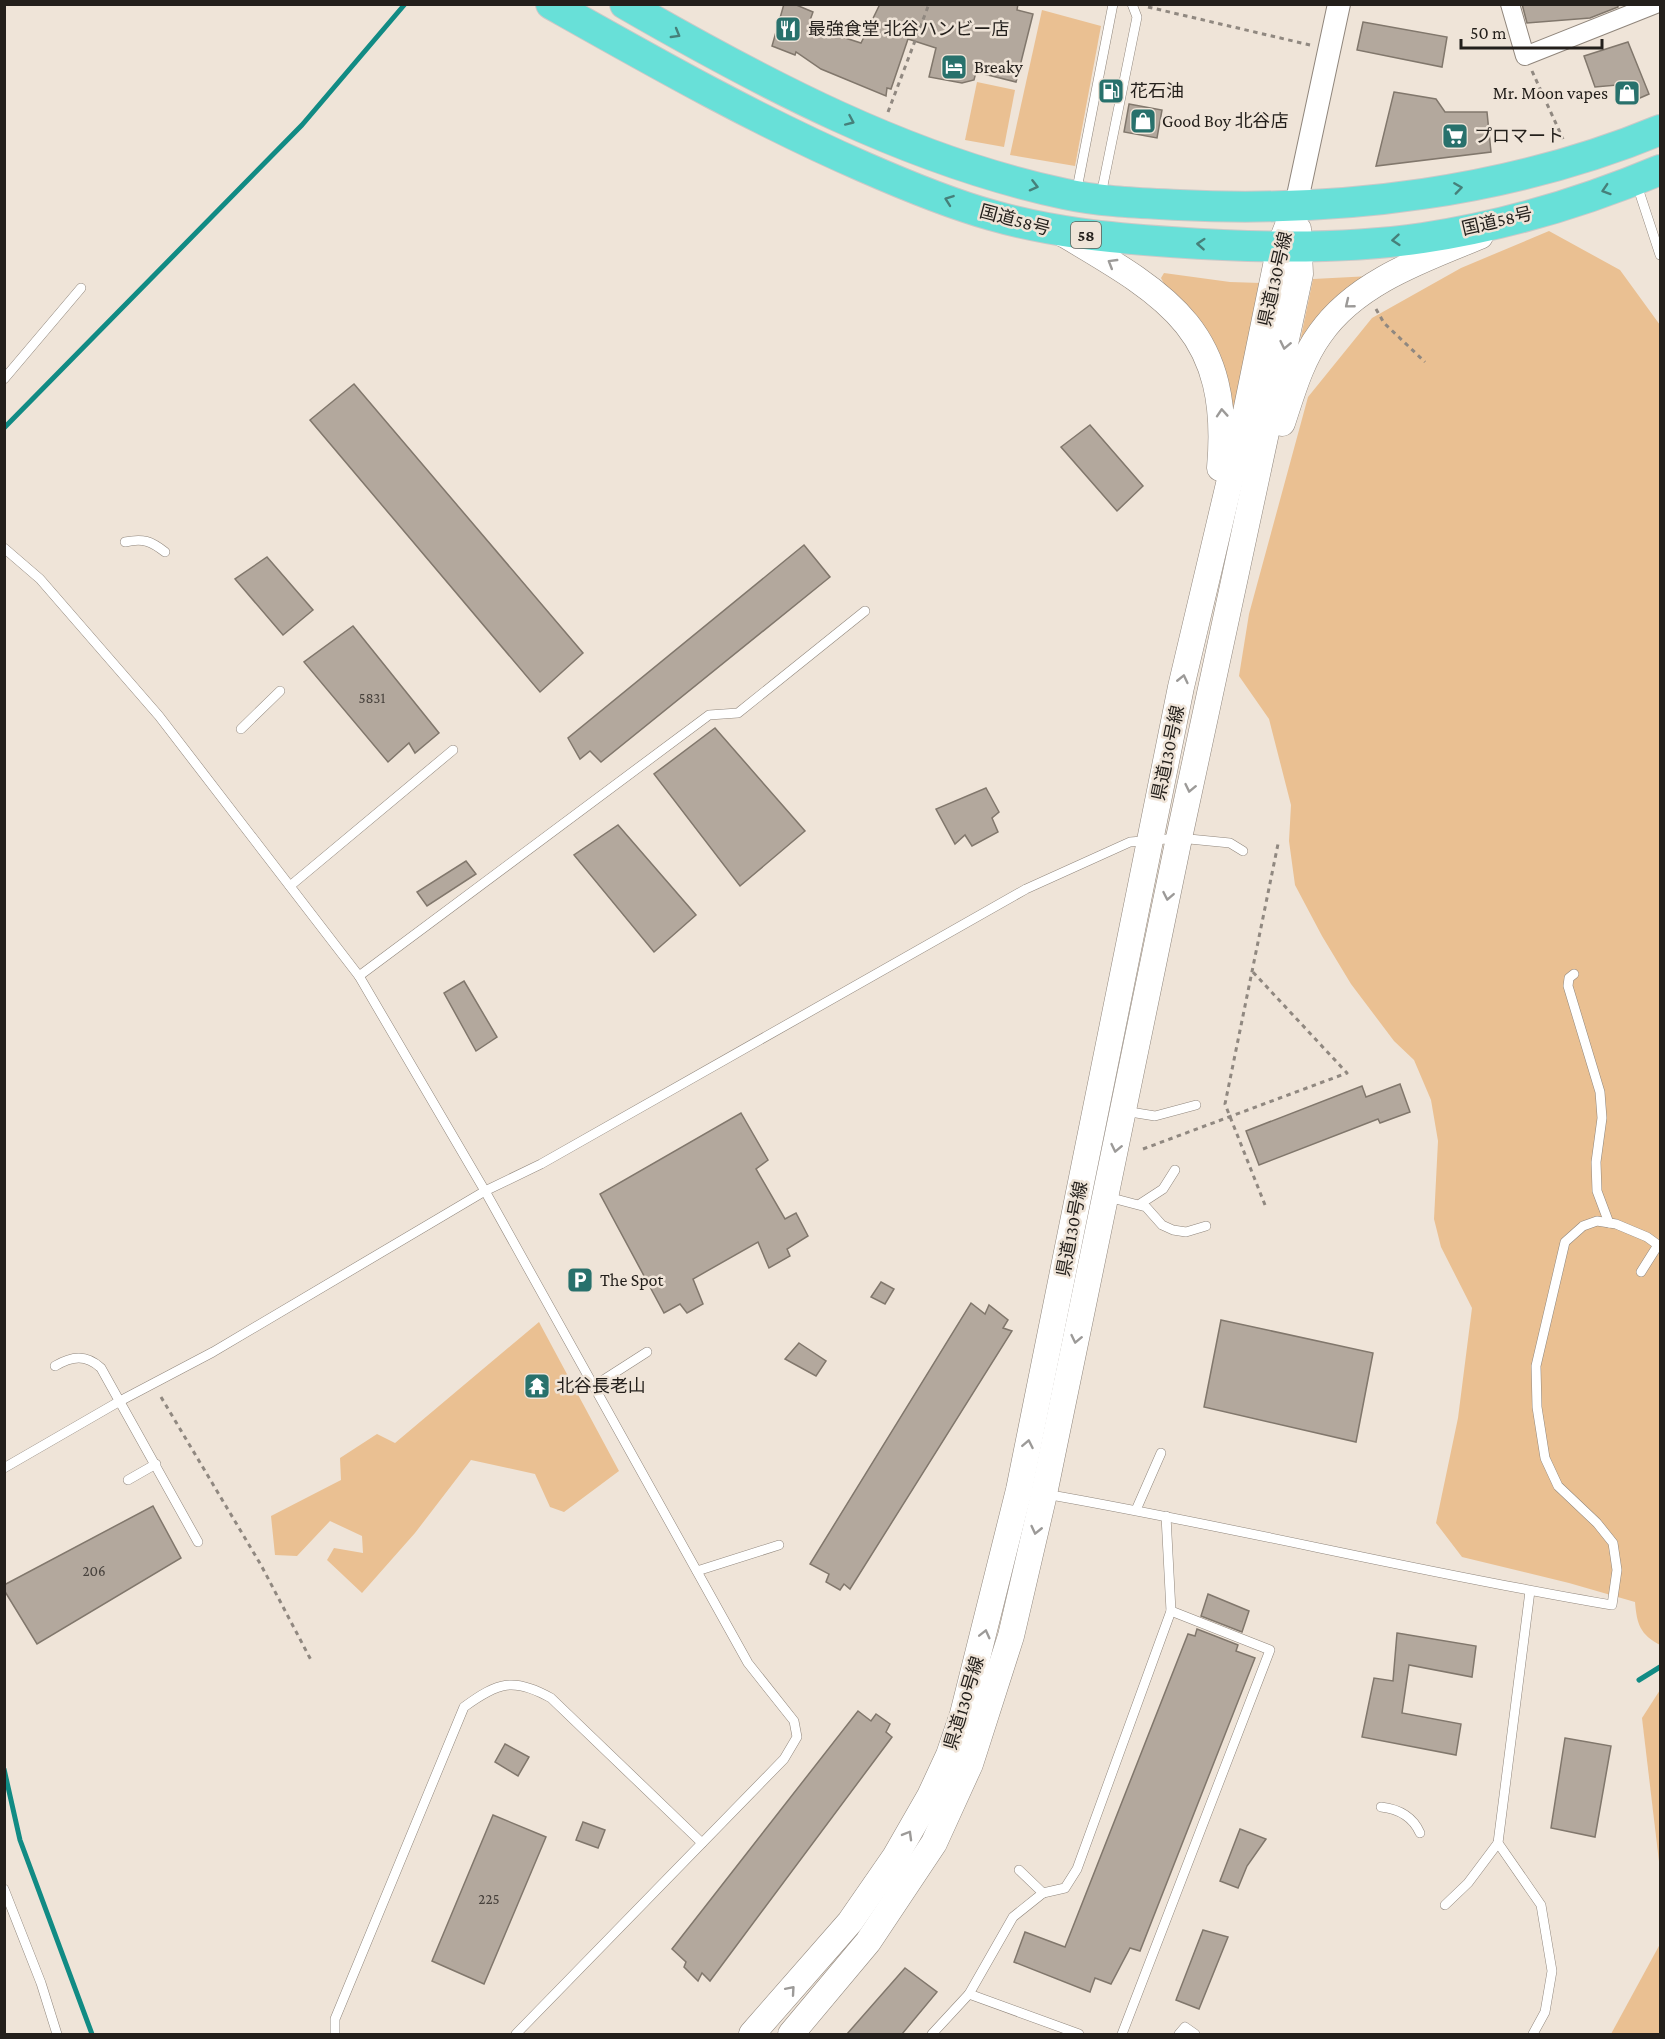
<svg xmlns="http://www.w3.org/2000/svg" width="1665" height="2039" viewBox="0 0 1665 2039" font-family="'Crimson Pro','Noto Sans JP',serif">
<style>
.green{fill:#eac092}
.lines{fill:none;stroke-linecap:round;stroke-linejoin:round}
.stream{stroke:#118b84;stroke-width:5}
.building{fill:#b3a89d;stroke:#81776c;stroke-width:1.5}
.service-casing{stroke:#90867c;stroke-width:10}
.minor-casing{stroke:#90867c;stroke-width:20}
.tertiary-casing{stroke:#90867c;stroke-width:24}
.secondary-casing{stroke:#90867c;stroke-width:27}
.trunk-casing{stroke:#cac9c8;stroke-width:32}
.path{stroke:#908880;stroke-width:3;stroke-dasharray:4.5 4.5;stroke-linecap:butt}
.service{stroke:#fff;stroke-width:9}
.minor{stroke:#fff;stroke-width:18}
.tertiary{stroke:#fff;stroke-width:22}
.secondary{stroke:#fff;stroke-width:26}
.trunk{stroke:#68e0d8;stroke-width:30}
.oneway{stroke:#46807a}
.oneway2{stroke:#9c9a98}
.labels{text-anchor:middle;dominant-baseline:central;stroke-width:5;stroke-linejoin:round;paint-order:stroke}
.number-label{font-size:15px;fill:#47413c}
.shield{fill:#efe4d8;stroke:#605a54;stroke-width:1.5}
.shield-label{font-size:16px;font-weight:bold;fill:#231f1b}
.poi-label{font-size:18px;fill:#231f1b;stroke:#efe4d8;text-anchor:start}
.street-label{font-size:18px;fill:#231f1b;stroke:#efe4d8}
</style>
<rect width="100%" height="100%" fill="#efe4d8"/>
<g class="green">
<path d="M1042 10 1101 26 1075 166 1010 155Z"/>
<path d="M977 82 1015 90 1004 147 965 140Z"/>
<path d="M1549 231 1620 270 1660 325V1645C1640 1634 1637 1625 1635 1602L1569 1583 1462 1557 1436 1523 1458 1418 1472 1308 1441 1247 1434 1219 1438 1141 1431 1100 1414 1060 1394 1041 1351 984 1322 936 1295 885 1289 841 1291 805 1269 719 1239 676 1249 614 1308 397 1372 318 1461 268Z"/>
<path d="M1164 273 1230 282 1261 283 1234 417 1161 278Z"/>
<path d="M1371 276 1297 356 1313 279Z"/>
<path d="M539 1322 619 1471 564 1512 550 1507 535 1474 471 1460 415 1533 362 1593 327 1560 334 1548 363 1553 362 1536 330 1521 297 1556 275 1555 271 1516 341 1480 340 1458 377 1434 395 1443Z"/>
<path d="M1660 1690V1870L1642 1718Z"/>
<path d="M1660 1944V2034H1611Z"/>
</g>
<g class="lines">
<g class="stream">
<path d="M4 428 302 125 405 4"/>
<path d="M1639 1680 1660 1667"/>
<path d="M4 1769 20 1840 92 2034"/>
</g>
</g>
<g class="building">
<path d="M784 4H794L813 12 808 26 861 43 880 4H1018L1017 10 1033 14 1016 82 976 72 974 80 962 83 929 77 936 48 908 39 891 89 887 88 886 96 821 69 796 52 795 55 772 46Z"/>
<path d="M1522 4H1618V7L1590 18 1527 23Z"/>
<path d="M1363 22 1447 37 1442 67 1357 50Z"/>
<path d="M1628 42 1649 94 1624 105 1617 85 1595 87 1584 56Z"/>
<path d="M1394 92 1436 99 1445 112H1487L1491 152 1376 166Z"/>
<path d="M1129 104 1162 110 1157 138 1124 132Z"/>
<path d="M354 384 583 653 540 692 310 420Z"/>
<path d="M1090 425 1143 486 1117 511 1061 447Z"/>
<path d="M804 545 830 577 601 762 590 751 580 759 568 738Z"/>
<path d="M267 557 313 610 283 635 235 579Z"/>
<path d="M353 626 439 733 415 753 409 743 388 762 304 662Z"/>
<path d="M715 728 805 831 740 886 654 774Z"/>
<path d="M986 788 999 812 992 818 998 832 972 846 965 835 955 844 936 809Z"/>
<path d="M618 825 696 915 654 952 574 855Z"/>
<path d="M466 861 476 874 427 906 417 892Z"/>
<path d="M464 981 497 1037 476 1051 444 993Z"/>
<path d="M1400 1084 1410 1112 1380 1123 1378 1119 1259 1165 1246 1131 1362 1086 1366 1097Z"/>
<path d="M741 1113 768 1160 756 1169 785 1219 796 1213 808 1236 787 1249 790 1256 769 1268 758 1242 693 1279 703 1304 687 1313 680 1304 664 1313 600 1194Z"/>
<path d="M881 1282 894 1289 885 1304 871 1297Z"/>
<path d="M971 1303 985 1314 989 1305 1008 1320 1003 1328 1012 1331 850 1589 844 1584 840 1590 826 1582 829 1574 810 1564Z"/>
<path d="M1221 1320 1373 1353 1356 1442 1204 1407Z"/>
<path d="M799 1343 826 1361 816 1376 785 1359Z"/>
<path d="M153 1506 181 1558 37 1644 4 1590V1585Z"/>
<path d="M1208 1594 1249 1611 1242 1632 1201 1616Z"/>
<path d="M1197 1629 1238 1645 1236 1651 1255 1658 1140 1951 1130 1948 1111 1984 1095 1978 1090 1992 1014 1962 1025 1932 1065 1947 1188 1634 1195 1636Z"/>
<path d="M1397 1633 1476 1646 1472 1677 1409 1665 1402 1713 1461 1724 1456 1755 1362 1737 1374 1678 1393 1681Z"/>
<path d="M858 1711 871 1721 876 1714 890 1724 886 1732 892 1737 710 1981 702 1973 698 1981 684 1967 686 1962 672 1949Z"/>
<path d="M1565 1738 1611 1746 1595 1837 1551 1828Z"/>
<path d="M505 1744 529 1757 518 1776 495 1762Z"/>
<path d="M493 1815 546 1837 484 1984 432 1961Z"/>
<path d="M583 1822 605 1830 598 1848 576 1840Z"/>
<path d="M1240 1829 1266 1839 1247 1866 1238 1888 1220 1881Z"/>
<path d="M1203 1930 1228 1937 1199 2009 1176 2000Z"/>
<path d="M905 1968 937 1992 902 2034H847Z"/>
</g>
<g class="lines">
<defs>
<g id="service">
<path d="M1636 182 1660 255"/>
<path d="M1076 194 1113 4"/>
<path d="M1101 195 1137 17 1132 4"/>
<path d="M4 379 81 288"/>
<path d="M125 542C143 538 151 541 165 552"/>
<path d="M4 548 40 579 159 716 359 976 485 1191 748 1663 794 1721 797 1737 784 1759 516 2034"/>
<path d="M241 729 280 691"/>
<path d="M290 886 453 750"/>
<path d="M1574 974 1569 978 1568 986 1600 1092 1602 1118 1596 1162 1597 1191 1609 1223"/>
<path d="M359 976 709 715 738 713 865 611"/>
<path d="M1124 1111 1155 1116 1196 1105"/>
<path d="M1108 1197 1146 1207 1162 1225 1173 1230 1186 1232 1206 1226"/>
<path d="M1140 1204 1163 1189 1175 1170"/>
<path d="M55 1366C72 1356 86 1354 101 1368L198 1542"/>
<path d="M594 1386 647 1352"/>
<path d="M4 1468 120 1401 213 1352 485 1191 541 1164 1026 889 1130 842 1179 838 1230 843 1243 851"/>
<path d="M128 1480 156 1464"/>
<path d="M1045 1494C1235 1527 1422 1573 1612 1605L1617 1570 1613 1543 1597 1523 1558 1486 1545 1458 1537 1407 1536 1366 1565 1242 1583 1226 1597 1221 1616 1224 1647 1237 1658 1245 1641 1272"/>
<path d="M1136 1510 1161 1453"/>
<path d="M697 1571 779 1545"/>
<path d="M1530 1591 1498 1843 1541 1905 1552 1971 1545 2012 1533 2034"/>
<path d="M1381 1807C1399 1809 1413 1817 1420 1833"/>
<path d="M1019 1870 1043 1893 1065 1888 1077 1869 1171 1611 1166 1516"/>
<path d="M4 1889 41 1983 57 2034"/>
<path d="M1445 1905 1468 1883 1498 1843"/>
<path d="M969 1994 1079 2034"/>
<path d="M335 2034V2019L464 1707C498 1682 514 1677 551 1698L702 1843"/>
<path d="M932 2034 969 1994 1013 1917 1043 1893"/>
<path d="M1122 2034 1270 1650 1171 1611"/>
<path d="M1179 2034 1185 2027 1195 2034"/>
</g>
<path id="minor" d="M1510 4 1525 56 1656 4"/>
<path id="tertiary" d="M1296 205 1339 4"/>
<g id="secondary">
<path d="M1062 233C1169 296 1232 331 1220 468"/>
<path d="M1282 423C1292 393 1301 360 1320 334 1356 282 1424 259 1480 236"/>
<path d="M752 2034 850 1922 895 1857 930 1796 949 1755 963 1714 1019 1490 1181 687 1246 412 1280 246 1296 205"/>
<path d="M791 2034 868 1942 934 1843 970 1764 1011 1636 1044 1494 1179 838 1300 274 1298 229"/>
</g>
<g id="trunk">
<path d="M551 4C654 62 756 120 864 167 905 185 948 203 991 215 1050 232 1109 238 1171 242 1254 248 1340 250 1423 238 1503 226 1586 201 1660 170"/>
<path d="M625 4C762 83 909 161 1065 194 1102 202 1141 203 1179 205 1341 213 1510 192 1660 130"/>
</g>
</defs>
<use href="#service" class="service-casing"/>
<use href="#minor" class="minor-casing"/>
<use href="#tertiary" class="tertiary-casing"/>
<use href="#secondary" class="secondary-casing"/>
<use href="#trunk" class="trunk-casing"/>
<g class="path">
<path d="M1148 7 1310 45"/>
<path d="M1532 71 1563 139"/>
<path d="M888 112 929 4"/>
<path d="M1376 309 1384 323 1425 362"/>
<path d="M1143 1149 1347 1073 1252 971"/>
<path d="M1265 1205 1225 1104 1278 844"/>
<path d="M161 1397 261 1565 312 1662"/>
</g>
<use href="#service" class="service"/>
<use href="#minor" class="minor"/>
<use href="#tertiary" class="tertiary"/>
<use href="#secondary" class="secondary"/>
<use href="#trunk" class="trunk"/>
</g>
<defs><path id="oneway-chevron" d="M-2-3.5L2.5 0L-2 3.5" fill="none" stroke-width="1.6" stroke-linecap="round" stroke-linejoin="round" transform="scale(1.5)"/></defs>
<g class="oneway">
<use href="#oneway-chevron" transform="translate(676 34) rotate(30)"/>
<use href="#oneway-chevron" transform="translate(850 121) rotate(24)"/>
<use href="#oneway-chevron" transform="translate(1034 186) rotate(14)"/>
<use href="#oneway-chevron" transform="translate(1458 188) rotate(-8)"/>
<use href="#oneway-chevron" transform="translate(1606 190) rotate(162)"/>
<use href="#oneway-chevron" transform="translate(949 200) rotate(-160)"/>
<use href="#oneway-chevron" transform="translate(1396 240) rotate(175)"/>
<use href="#oneway-chevron" transform="translate(1201 244) rotate(-176)"/>
</g>
<g class="oneway2">
<use href="#oneway-chevron" transform="translate(1112 263) rotate(-149)"/>
<use href="#oneway-chevron" transform="translate(1349 304) rotate(141)"/>
<use href="#oneway-chevron" transform="translate(1285 345) rotate(102)"/>
<use href="#oneway-chevron" transform="translate(1222 413) rotate(-94)"/>
<use href="#oneway-chevron" transform="translate(1183 679) rotate(-77)"/>
<use href="#oneway-chevron" transform="translate(1190 788) rotate(102)"/>
<use href="#oneway-chevron" transform="translate(1168 896) rotate(101)"/>
<use href="#oneway-chevron" transform="translate(1116 1148) rotate(102)"/>
<use href="#oneway-chevron" transform="translate(1076 1339) rotate(102)"/>
<use href="#oneway-chevron" transform="translate(1028 1444) rotate(-79)"/>
<use href="#oneway-chevron" transform="translate(1036 1530) rotate(103)"/>
<use href="#oneway-chevron" transform="translate(985 1634) rotate(-76)"/>
<use href="#oneway-chevron" transform="translate(908 1835) rotate(-60)"/>
<use href="#oneway-chevron" transform="translate(791 1990) rotate(-49)"/>
</g>
<defs>
<symbol id="restaurant-square" viewBox="-11 -11 22 22"><rect x="-9" y="-9" width="18" height="18" rx="4" fill="#28716c" stroke="#efe4d8"/><path d="M-5-6h1v4h1v-4h1v4h1v-4h1v5L-1.5 .5V6h-2V.5L-5-1ZM5-6V6H3V1.5H1.5Q1.5-4 5-6Z" fill="#fff"/></symbol>
<symbol id="hotel-square" viewBox="-11 -11 22 22"><rect x="-9" y="-9" width="18" height="18" rx="4" fill="#28716c" stroke="#efe4d8"/><path d="M-6-4.5h1.5V1H6V5H4.5V3h-9V5H-6ZM-4 0a1.8 1.8 0 1 1 3.6 0ZM.5 0V-2.5h3Q6-2.5 6 0Z" fill="#fff"/></symbol>
<symbol id="fuel-square" viewBox="-11 -11 22 22"><rect x="-9" y="-9" width="18" height="18" rx="4" fill="#28716c" stroke="#efe4d8"/><path d="M-5.5-6h7V0h2V4h1.3V-2.5L3-4.5l.8-.8L6-3V5H2.5V1h-1V6h-7ZM-4.2-4.7v3.2H.2V-4.7Z" fill="#fff"/></symbol>
<symbol id="shop-square" viewBox="-11 -11 22 22"><rect x="-9" y="-9" width="18" height="18" rx="4" fill="#28716c" stroke="#efe4d8"/><path d="M-5-2.5h2.3a2.7 3.5 0 0 1 5.4 0H5L5.5 6h-11ZM-1.5-2.5h3a1.5 2.3 0 0 0-3 0Z" fill="#fff"/></symbol>
<symbol id="supermarket-square" viewBox="-11 -11 22 22"><rect x="-9" y="-9" width="18" height="18" rx="4" fill="#28716c" stroke="#efe4d8"/><path d="M-6-5.5h2.5l.6 2H6L4.5 2H-2.5L-4.4-4H-6ZM-1.5 3.2a1.3 1.3 0 1 0 .1 0ZM3 3.2a1.3 1.3 0 1 0 .1 0Z" fill="#fff"/></symbol>
<symbol id="parking-square" viewBox="-11 -11 22 22"><rect x="-9" y="-9" width="18" height="18" rx="4" fill="#28716c" stroke="#efe4d8"/><path d="M-3.5-5.5H1a3.5 3.5 0 0 1 0 7H-1V5.5H-3.5ZM-1-3.4V-.6H.8a1.4 1.4 0 0 0 0-2.8Z" fill="#fff"/></symbol>
<symbol id="temple-square" viewBox="-11 -11 22 22"><rect x="-9" y="-9" width="18" height="18" rx="4" fill="#28716c" stroke="#efe4d8"/><path d="M0-6L5-2H3V0L6.5 2.5H4V6H1.5V3h-3V6H-4V2.5H-6.5L-3 0V-2H-5Z" fill="#fff"/></symbol>
</defs>
<g fill-rule="evenodd">
<use href="#restaurant-square" x="773" y="14" width="30" height="30"/>
<use href="#hotel-square" x="939" y="52" width="30" height="30"/>
<use href="#fuel-square" x="1096" y="76" width="30" height="30"/>
<use href="#shop-square" x="1612" y="78" width="30" height="30"/>
<use href="#shop-square" x="1128" y="106" width="30" height="30"/>
<use href="#supermarket-square" x="1440" y="121" width="30" height="30"/>
<use href="#parking-square" x="565" y="1265" width="30" height="30"/>
<use href="#temple-square" x="522" y="1371" width="30" height="30"/>
</g>
<g class="labels">
<g class="number-label">
<text x="372" y="698">5831</text>
<text x="94" y="1571">206</text>
<text x="489" y="1899">225</text>
</g>
<rect class="shield" x="1071" y="222" width="30" height="26" rx="4.5"/>
<g class="shield-label">
<text x="1086" y="235">58</text>
</g>
<g class="poi-label">
<text x="808" y="29">最強食堂 北谷ハンビー店</text>
<text x="974" y="67">Breaky</text>
<text x="1130" y="91">花石油</text>
<text x="1608" y="93" text-anchor="end">Mr. Moon vapes</text>
<text x="1162" y="121">Good Boy 北谷店</text>
<text x="1474" y="136">プロマート</text>
<text x="600" y="1280">The Spot</text>
<text x="556" y="1386">北谷長老山</text>
</g>
<g class="street-label">
<text transform="translate(1015 220) rotate(15)">国道58号</text>
<text transform="translate(1497 221) rotate(-13)">国道58号</text>
<text transform="translate(1275 279) rotate(-77)">県道130号線</text>
<text transform="translate(1168 753) rotate(-78)">県道130号線</text>
<text transform="translate(1072 1229) rotate(-79)">県道130号線</text>
<text transform="translate(964 1703) rotate(-73)">県道130号線</text>
</g>
</g>
<rect width="1665" height="2039" fill="none" stroke="#231f1b" stroke-width="12"/>
<path d="M1461 39v9h141v-9" fill="none" stroke="#231f1b" stroke-width="3"/>
<text x="1470" y="39" font-size="18" fill="#231f1b" stroke="#efe4d8" stroke-width="4.5" paint-order="stroke">50 m</text>
</svg>
